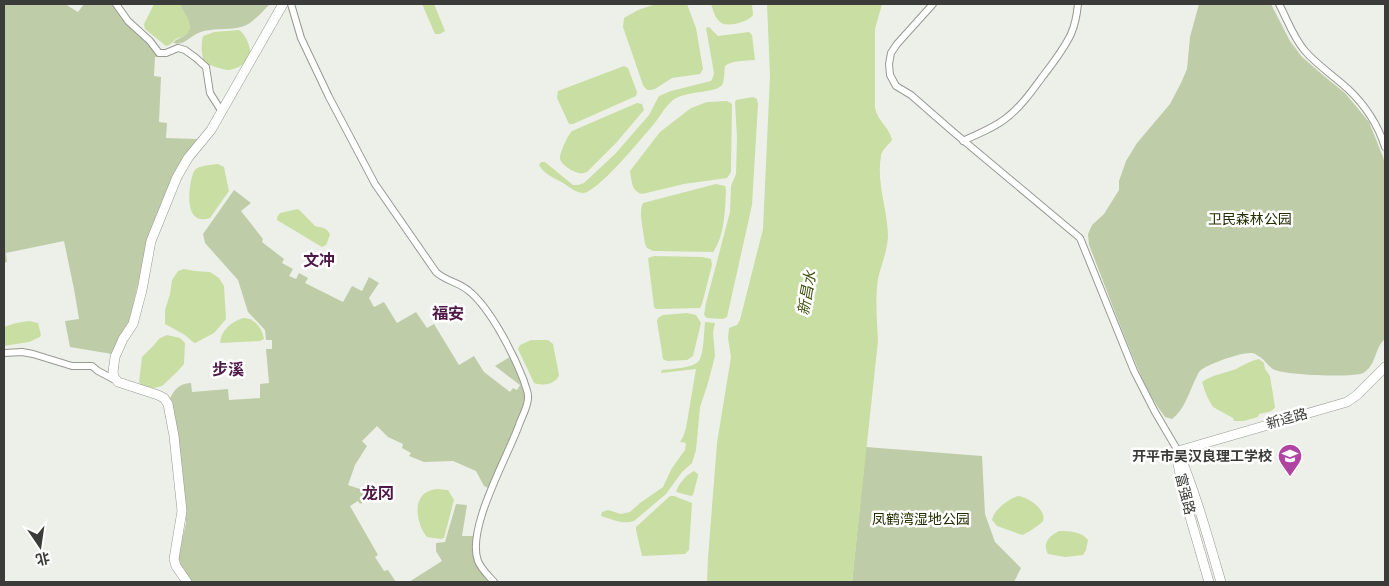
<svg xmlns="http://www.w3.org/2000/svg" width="1389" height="586" viewBox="0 0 1389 586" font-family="'Varela Round','Noto Sans SC',sans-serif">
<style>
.green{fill:#bfcca8}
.water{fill:#c9dea2}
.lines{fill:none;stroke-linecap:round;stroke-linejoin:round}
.street-casing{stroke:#979993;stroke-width:8}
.secondary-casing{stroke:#979993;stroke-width:10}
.street{stroke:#fff;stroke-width:6}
.secondary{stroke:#fff;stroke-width:9}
.labels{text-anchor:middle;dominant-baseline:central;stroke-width:5;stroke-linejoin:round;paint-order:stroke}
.park-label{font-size:14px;fill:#232e02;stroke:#fff}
.street-label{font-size:14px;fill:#3b3c39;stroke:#fff}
.poi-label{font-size:14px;font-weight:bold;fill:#3b3c39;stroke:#fff;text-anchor:end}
.water-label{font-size:15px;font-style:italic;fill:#425313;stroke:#fff}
.quarter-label{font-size:16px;font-weight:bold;fill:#4f1a48;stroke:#fff}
</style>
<rect width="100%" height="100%" fill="#edf0e9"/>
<g class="green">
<path d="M4 4H65L78 12 84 4H113L161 57H155L154 76 161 77 159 122 167 123 166 138 198 139 181 162 154 221 144 258 128 327 112 354 70 347 65 321 79 319 74 289 64 241 6 253 7 262 4 263Z"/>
<path d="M180 4H270C264 10 257 18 250 23 233 34 210 24 193 36 187 40 181 46 173 43L176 40 184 36 190 27Z"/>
<path d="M1199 4H1271L1290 41 1302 57 1324 76 1345 93 1369 122 1383 157 1385 164V339C1374 348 1377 365 1363 373 1351 378 1288 375 1275 370 1268 367 1265 359 1258 356 1256 354 1254 353 1251 353 1242 352 1208 364 1201 370 1198 372 1197 377 1195 380 1189 393 1184 410 1172 419L1165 417C1146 392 1136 364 1124 335 1112 305 1101 275 1089 245L1088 234 1092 225 1104 214 1119 190V181L1126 161 1137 143 1170 104 1181 83 1187 69 1190 37Z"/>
<path d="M234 190 251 203 241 211 263 239 262 242 284 259 282 263 293 269 289 276 296 279 299 273 308 278 305 283 343 302 352 286 362 291 369 277 379 283 369 298 374 307 384 302 397 323 416 312 427 328 434 324 459 365 474 356 484 372 510 392 513 388 517 390 520 385 495 366 511 356C516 367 523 380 526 392 529 408 498 471 490 489L484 486 476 471 453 461 424 462 409 456 411 453 402 448 403 444 388 437 377 426 362 441 367 446 355 465 348 485 366 491 368 487 375 489 373 496 360 504 358 501 350 506 378 555 375 557 384 571 388 570 396 582H191L181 570 178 557 186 523V509L169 400C175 389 178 384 191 383L192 392 228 389 229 400 260 398V384L269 383 266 349H272V340H266L265 330 248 312 238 280 205 243 203 234Z"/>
<path d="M866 447 982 456 985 514 995 542 1021 568 1014 582H852Z"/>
<path d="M456 504 467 505 462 536H473C472 562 473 564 492 582H409L442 561 436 551V543L445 542Z"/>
</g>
<g class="water">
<path d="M154 4H180C184 12 195 26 187 34 184 37 180 37 176 39 172 42 171 45 166 46L145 29 144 24Z"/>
<path d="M422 4H434L445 31 440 34H435Z"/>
<path d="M656 4H687L696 28 703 69 700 74 672 78 655 89 651 90H647L643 85 623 27 624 18 638 10Z"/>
<path d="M711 4H752L753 15C749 22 726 28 720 22 715 18 713 10 711 4Z"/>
<path d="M767 4H882L875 29V108C878 122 890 128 892 140 888 146 882 149 881 156 876 183 888 210 888 237 887 252 881 265 878 279 875 299 877 321 878 341L852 582H707L708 558 717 443 731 357 728 338 729 328 737 325 740 320 763 229 770 76Z"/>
<path d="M709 27 718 36 749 32 752 35 755 60C746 61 732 60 725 66 724 71 725 80 722 85 715 94 684 90 672 101 664 108 660 117 653 125 642 138 597 193 583 193 576 193 568 186 563 183 554 178 543 173 539 165L541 162H545L573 185H578L584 183 616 153 649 115 659 96 671 91 711 81 713 77 714 73 706 28Z"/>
<path d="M239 30C245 34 251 46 250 54 249 63 235 70 228 70 225 70 208 65 205 63 201 57 201 43 203 36L214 32Z"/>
<path d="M624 66 628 68 637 92 636 96 573 124H569L557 98 558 91Z"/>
<path d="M753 97 757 99 758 104 752 205 727 317 723 319 707 318 704 315 706 303 730 212 731 186 736 174 737 138 735 102 736 100Z"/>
<path d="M727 101 731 103 732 105 731 168V172L727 178 684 184 642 194C631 191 632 181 630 171L660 132 691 108 707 102Z"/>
<path d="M637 103 642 104 644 110 616 143 587 172C583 173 582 174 579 173 573 172 560 164 560 158 560 152 568 135 572 131Z"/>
<path d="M218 164 224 167 229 191 210 218C186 226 188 195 191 181 192 177 193 172 195 170 199 165 212 165 218 164Z"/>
<path d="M716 184 725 186 726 190C725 209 725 236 713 252L653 251 647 248 645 244C644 233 638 212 643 203Z"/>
<path d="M298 209C304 214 309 220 315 226 322 228 327 227 330 235L326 245 322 247 277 220V217L280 213Z"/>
<path d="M654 256 702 257 711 259 712 265 702 304 700 308 656 309 654 307 648 258Z"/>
<path d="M184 269 195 271 210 272 219 278 224 286 226 319 214 333 195 343 193 342 185 335 165 324V310L170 294 172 280 178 271Z"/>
<path d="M687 313 696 315 701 323 693 356 687 360 667 361 663 359 657 321 658 318 663 315Z"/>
<path d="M243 318C255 318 262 328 264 339L260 341 220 343C221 330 231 322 243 318Z"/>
<path d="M29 321 38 323 41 335 40 337 29 342 4 346V327L16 323Z"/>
<path d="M705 322 715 323 713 332 715 356 708 383 700 407 696 450 692 463 682 472 666 494 634 521C623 525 612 519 601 516L602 512 608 510 621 514 630 512 640 503 663 487 672 468 685 450 686 443 680 442 683 437 686 428 696 369 661 373 662 370C671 369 691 368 698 362 704 356 704 331 705 322Z"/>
<path d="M167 335 180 338 185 343 184 364 177 372 162 386 154 388 141 385 139 382 142 357 153 346 160 338Z"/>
<path d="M531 340H548L553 344 559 375C555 385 543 386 534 383L518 349 520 345Z"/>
<path d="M1259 359 1264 363 1265 369 1270 376 1275 407C1272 413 1265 412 1259 414L1258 417 1244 421H1234L1233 418 1213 407C1208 400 1205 392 1202 382 1212 375 1225 373 1236 369 1244 365 1250 361 1259 359Z"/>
<path d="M694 471 698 474V476L693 495 691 496 676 492C678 484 687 474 694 471Z"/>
<path d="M436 489 448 490 454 500 444 538 441 539 427 537C419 528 413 506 422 496 425 492 431 490 436 489Z"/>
<path d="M670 496H674L692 503 689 550 685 554 642 556 636 530V527Z"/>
<path d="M1018 496C1028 497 1047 510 1043 521 1041 524 1026 534 1022 535L997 526 992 520C993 510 1009 499 1018 496Z"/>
<path d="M1059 531C1069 531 1081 531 1088 540L1086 550 1083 555 1065 557 1048 554C1042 543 1049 536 1059 531Z"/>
</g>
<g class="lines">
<defs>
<g id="street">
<path d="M116 4 128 21 150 41 159 53H166L178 48 185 50 196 58 206 67 210 93 222 112"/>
<path d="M291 4 301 38 329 97 375 184 436 272C445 281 459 282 469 291 491 309 514 355 524 381 525 386 528 391 528 396 529 405 522 416 519 425 507 458 466 529 478 561 481 569 489 576 494 582"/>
<path d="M933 4 897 44 891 53 889 64 890 75 896 86 911 95 951 130 1080 238 1134 371 1155 412 1178 451"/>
<path d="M1279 4C1287 19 1293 37 1305 51 1317 65 1334 76 1348 89 1365 105 1378 125 1385 147"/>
<path d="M963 141C977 134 992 129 1005 119 1020 108 1032 91 1043 76 1053 63 1064 49 1071 34 1075 25 1077 14 1078 4"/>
<path d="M4 353 22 352 33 354 72 366H92L98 371 117 381"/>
</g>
<g id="secondary">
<path d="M1178 451 1347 402 1357 395 1385 367"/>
<path d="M1178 451C1196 494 1208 538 1221 582"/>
<path d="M1178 457V464L1186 503 1209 582"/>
<path d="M187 582 176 566 174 559 182 511 174 436 168 404 164 398 158 395 118 382 114 377 113 372 115 357 123 339 133 324 142 290 151 241 177 177 188 158 211 130 283 4"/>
</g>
</defs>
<use href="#street" class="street-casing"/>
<use href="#secondary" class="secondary-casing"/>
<use href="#street" class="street"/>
<use href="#secondary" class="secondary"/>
</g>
<defs>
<symbol id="school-pin" viewBox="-11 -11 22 30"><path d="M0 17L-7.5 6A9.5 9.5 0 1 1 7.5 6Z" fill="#b144a2" stroke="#fff"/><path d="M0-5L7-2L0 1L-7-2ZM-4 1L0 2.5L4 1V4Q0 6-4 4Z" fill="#fff"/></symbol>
</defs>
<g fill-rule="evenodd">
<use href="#school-pin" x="1276" y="442" width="28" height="38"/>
</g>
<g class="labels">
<g class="park-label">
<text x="1250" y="219">卫民森林公园</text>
<text x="921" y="519">凤鹤湾湿地公园</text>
</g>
<g class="street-label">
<text transform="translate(1287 419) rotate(-16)">新迳路</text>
<text transform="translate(1185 494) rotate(76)">富强路</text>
</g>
<g class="poi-label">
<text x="1272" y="456">开平市吴汉良理工学校</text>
</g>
<g class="water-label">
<text transform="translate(807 293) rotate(-80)">新昌水</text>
</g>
<g class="quarter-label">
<text x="319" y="261">文冲</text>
<text x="448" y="314">福安</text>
<text x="228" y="370">步溪</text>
<text x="378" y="494">龙冈</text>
</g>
</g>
<rect width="1389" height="586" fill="none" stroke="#3b3c39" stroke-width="10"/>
<g transform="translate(40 546) rotate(167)" stroke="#ffffff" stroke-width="4" paint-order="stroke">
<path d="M0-4L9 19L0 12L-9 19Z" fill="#3b3c39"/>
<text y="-8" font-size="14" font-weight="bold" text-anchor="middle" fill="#3b3c39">北</text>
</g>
</svg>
